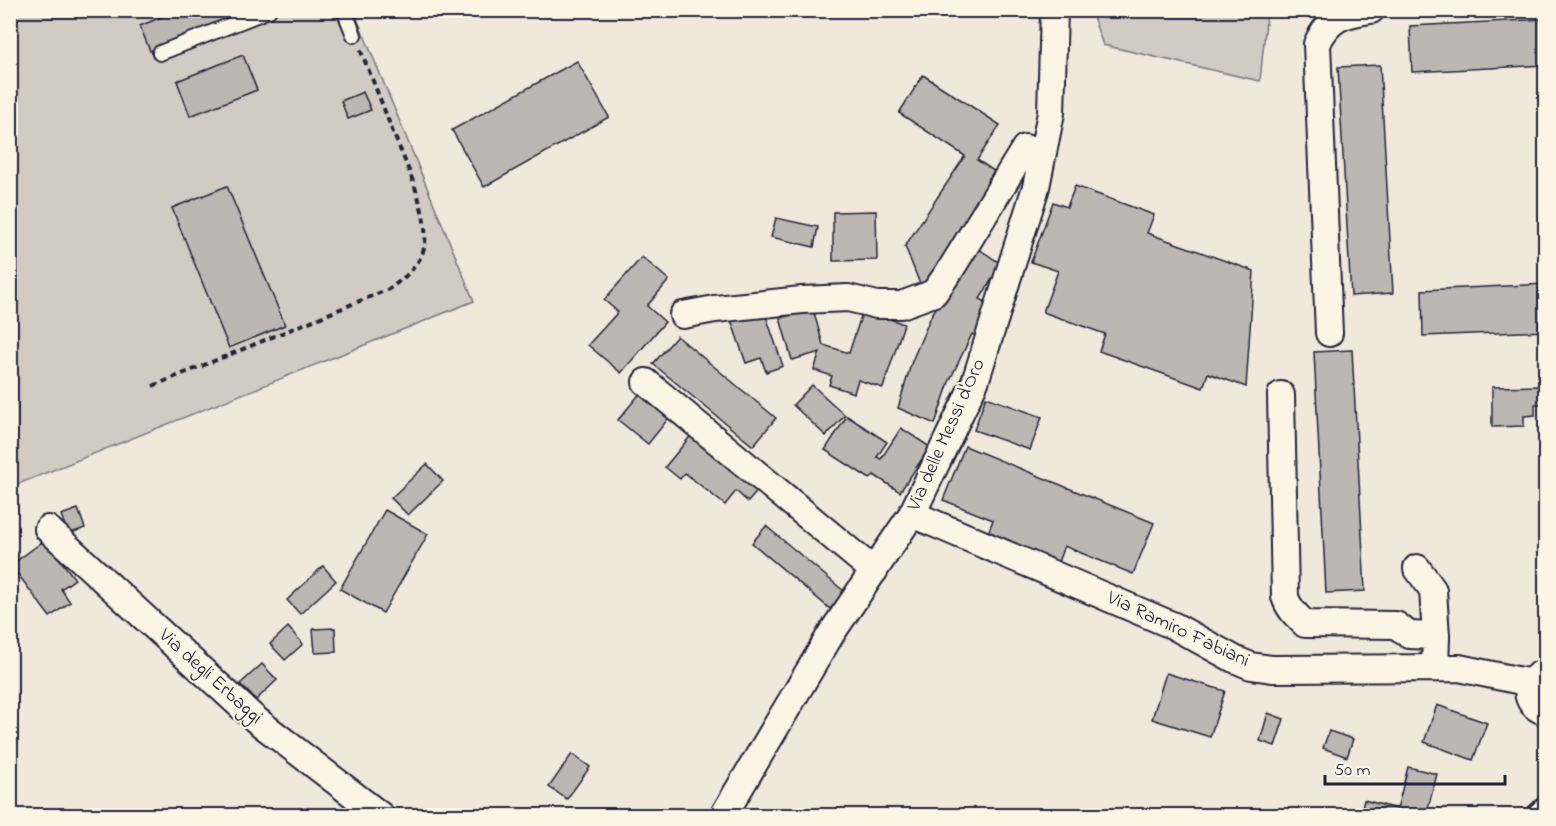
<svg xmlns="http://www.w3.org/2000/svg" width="1556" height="826" viewBox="0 0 1556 826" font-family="'Indie Flower',sans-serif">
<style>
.green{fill:#d1cbc3;stroke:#7a767f;stroke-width:1.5}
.building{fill:#bcb7b3;stroke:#22223b;stroke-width:1.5}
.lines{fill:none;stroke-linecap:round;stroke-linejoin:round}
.lane-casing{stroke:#22223b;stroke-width:18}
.street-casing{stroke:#22223b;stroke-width:30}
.path{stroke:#22223b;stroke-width:4;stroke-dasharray:6 4.5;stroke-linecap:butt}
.lane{stroke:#fcf5e5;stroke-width:14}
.street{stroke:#fcf5e5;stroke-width:26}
.labels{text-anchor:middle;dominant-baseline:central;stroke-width:4.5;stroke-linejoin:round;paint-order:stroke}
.street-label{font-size:20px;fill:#22223b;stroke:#fcf5e5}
</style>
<rect width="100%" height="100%" fill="#efe8db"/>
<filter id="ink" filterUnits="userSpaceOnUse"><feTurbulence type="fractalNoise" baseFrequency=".0167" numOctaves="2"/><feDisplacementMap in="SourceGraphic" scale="12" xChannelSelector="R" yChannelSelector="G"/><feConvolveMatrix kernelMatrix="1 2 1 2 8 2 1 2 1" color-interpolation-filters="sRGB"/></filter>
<g filter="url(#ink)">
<g class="green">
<path d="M11 11H354L474 301 11 487Z"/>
<path d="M1091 11H1267L1260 81 1103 45Z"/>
</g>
<g class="building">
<path d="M178 10H223L226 20 150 51 140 26Z"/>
<path d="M1546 19V65L1412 72 1410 26Z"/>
<path d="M243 55 257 90 190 116 177 81Z"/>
<path d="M577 61 609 117 484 187 452 130Z"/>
<path d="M1380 65 1393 293 1351 296 1338 67Z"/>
<path d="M923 75 1000 125 977 160 994 171 987 181 992 185 928 281 920 284 905 246 965 156 899 113Z"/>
<path d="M363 92 371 110 348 119 341 101Z"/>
<path d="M227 186 285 325 229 348 172 208Z"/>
<path d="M1075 186 1154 215 1147 233 1254 271 1246 387 1208 373 1203 388 1099 351 1105 334 1043 312 1058 271 1031 262 1053 202 1067 207Z"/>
<path d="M876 211 877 260 833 261V212Z"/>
<path d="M776 218 818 227 814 247 771 237Z"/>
<path d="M976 247 1001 264 980 299 988 303 978 337 972 334 949 382 935 424 898 408 912 361 932 314Z"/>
<path d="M642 257 669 280 647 306 665 322 621 373 588 345 618 312 604 300Z"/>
<path d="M1546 284V331L1423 336 1422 290Z"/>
<path d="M813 309 823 345 849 353 863 310 904 324 883 388 858 380 854 393 829 385 832 376 814 370 820 352 792 360 780 318Z"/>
<path d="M764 310 783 366 766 372 761 358 746 363 731 320Z"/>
<path d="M677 336 776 418 753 446 653 364Z"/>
<path d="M1352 350 1365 591 1326 593 1314 352Z"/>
<path d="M812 385 845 415 826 436 793 405Z"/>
<path d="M1542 386V404H1535V415L1524 416V426L1492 427V387Z"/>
<path d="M642 391 672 414 648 444 618 420Z"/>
<path d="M986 397 1042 417 1030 450 974 430Z"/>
<path d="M847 416 887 442 877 457 881 459 901 428 930 447 900 492 874 475 870 479 825 450Z"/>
<path d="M693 433 760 488 748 502 736 491 725 505 685 473 680 479 665 467Z"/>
<path d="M965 446 1154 523 1133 574 1064 546 1058 562 988 533 993 520 943 500Z"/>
<path d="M427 464 443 481 408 515 391 498Z"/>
<path d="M78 509 85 528 68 534 61 515Z"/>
<path d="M385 510 428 534 383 613 340 589Z"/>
<path d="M766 526 845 592 830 609 752 543Z"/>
<path d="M45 540 75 579 61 589 70 602 50 617 11 565Z"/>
<path d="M323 566 336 581 300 614 287 600Z"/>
<path d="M288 627 303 644 285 660 270 644Z"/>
<path d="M335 628 336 652 315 653 313 629Z"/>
<path d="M262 664 277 680 256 700 240 684Z"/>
<path d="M1166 673 1225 691 1210 737 1152 719Z"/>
<path d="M1437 705 1487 723 1473 760 1424 742Z"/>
<path d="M1268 713 1284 719 1275 746 1260 741Z"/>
<path d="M1329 731 1353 739 1347 757 1323 748Z"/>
<path d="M572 754 590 767 567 799 549 787Z"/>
<path d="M1408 767 1437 774 1426 816H1360L1364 800 1397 809Z"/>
</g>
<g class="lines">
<defs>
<g id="lane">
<path d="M344 10 354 35"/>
<path d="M160 53 269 10"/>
<path d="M1531 816 1546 802"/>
</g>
<g id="street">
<path d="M683 315 715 309 802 300 848 298 877 305H901L934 293 951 269 1025 148 1042 156"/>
<path d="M1329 333 1317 44C1329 17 1344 14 1371 10"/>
<path d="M646 382 874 571"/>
<path d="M1281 395 1285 597C1289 609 1296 615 1305 624L1396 625 1409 635 1436 636 1435 668"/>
<path d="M912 514 1174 626 1234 659 1251 666 1272 669 1459 668 1531 683"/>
<path d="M48 529 255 719 381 816"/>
<path d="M1417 568 1433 590 1436 636"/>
<path d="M1546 672C1523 679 1522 705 1546 712"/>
<path d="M723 816 831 634 912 514 975 382 1036 187 1051 113 1054 10"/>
</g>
</defs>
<use href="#lane" class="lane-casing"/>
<use href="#street" class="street-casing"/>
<path class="path" d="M153 386 389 289C404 278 419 267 424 248 432 218 404 159 392 130 382 103 371 76 360 49"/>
<use href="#lane" class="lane"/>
<use href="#street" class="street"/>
</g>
</g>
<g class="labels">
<g class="street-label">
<text transform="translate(947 435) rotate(-66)">Via delle Messi d'Oro</text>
<text transform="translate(1178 630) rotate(25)">Via Ramiro Fabiani</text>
<text transform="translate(210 677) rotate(42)">Via degli Erbaggi</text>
</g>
</g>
<rect width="1556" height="826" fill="none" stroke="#fcf5e5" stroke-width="36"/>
<rect x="18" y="18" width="1520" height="790" fill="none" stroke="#22223b" stroke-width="2" filter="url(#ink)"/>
<path d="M1325 775v9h180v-9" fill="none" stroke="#22223b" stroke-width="3"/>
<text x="1334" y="775" font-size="18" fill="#22223b" stroke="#fcf5e5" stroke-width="4.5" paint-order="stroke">50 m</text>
</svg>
